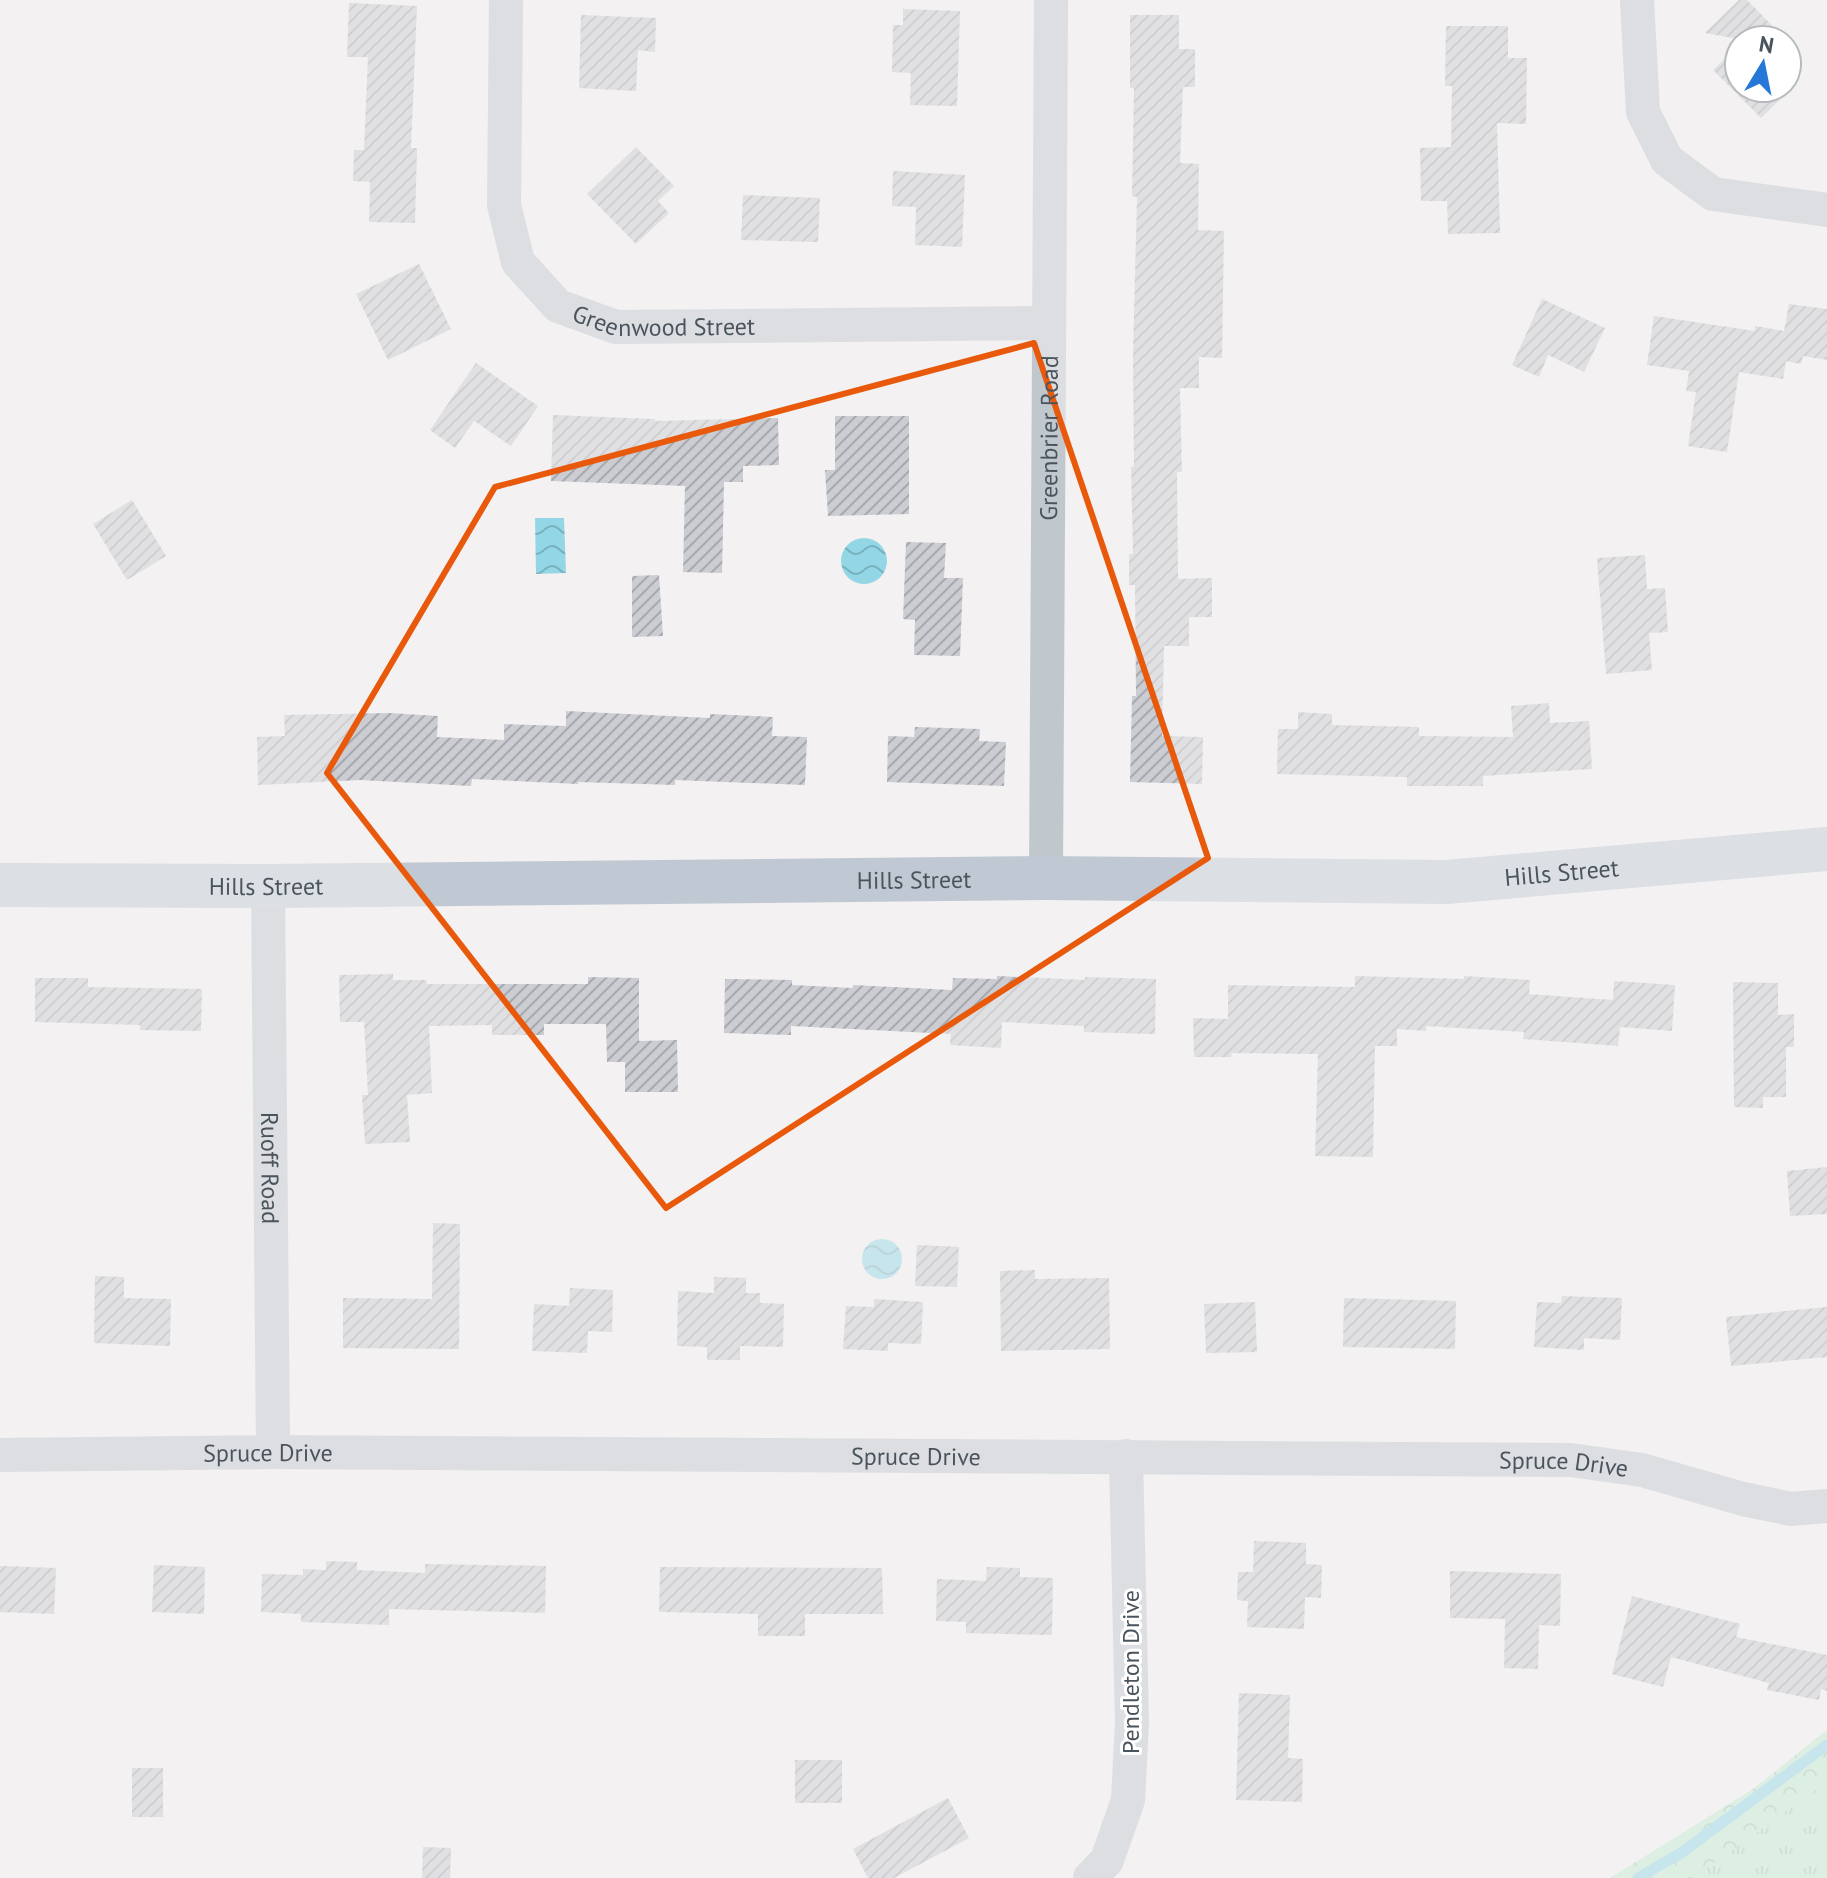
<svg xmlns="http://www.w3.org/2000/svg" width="1827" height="1878" viewBox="0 0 1827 1878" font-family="'PT Sans',sans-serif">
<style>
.forest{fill:url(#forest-crowns)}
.park{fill:url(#park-tufts)}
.water{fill:url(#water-waves)}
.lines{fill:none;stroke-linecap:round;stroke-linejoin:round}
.stream{stroke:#93d7e7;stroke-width:11}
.building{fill:url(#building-hatch)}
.street{stroke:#c0c8ce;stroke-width:34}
.secondary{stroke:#c0c9d3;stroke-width:44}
.marked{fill:none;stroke:#e8590c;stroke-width:6;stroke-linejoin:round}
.labels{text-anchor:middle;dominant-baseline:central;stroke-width:6;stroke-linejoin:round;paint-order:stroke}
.street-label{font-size:24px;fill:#4a545d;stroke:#fff}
</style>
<defs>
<pattern id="forest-crowns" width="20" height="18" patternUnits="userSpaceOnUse" patternTransform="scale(2)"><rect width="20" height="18" fill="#c3edd2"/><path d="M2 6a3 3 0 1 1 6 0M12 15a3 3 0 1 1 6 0" fill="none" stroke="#a9cdb7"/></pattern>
<pattern id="park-tufts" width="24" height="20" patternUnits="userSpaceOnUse" patternTransform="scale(2)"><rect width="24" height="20" fill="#c3edd2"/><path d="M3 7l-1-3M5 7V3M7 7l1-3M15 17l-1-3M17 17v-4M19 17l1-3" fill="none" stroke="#a9cdb7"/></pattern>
<pattern id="water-waves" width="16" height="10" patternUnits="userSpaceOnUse" patternTransform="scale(2)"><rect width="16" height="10" fill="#93d7e7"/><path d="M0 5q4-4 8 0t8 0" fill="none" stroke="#7ab1be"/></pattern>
<pattern id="building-hatch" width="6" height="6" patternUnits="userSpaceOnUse" patternTransform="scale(2)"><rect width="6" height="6" fill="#cbcdd3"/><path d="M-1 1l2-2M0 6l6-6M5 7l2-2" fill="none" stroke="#a7a9ae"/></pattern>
</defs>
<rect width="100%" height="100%" fill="#f3f1f1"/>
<path class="forest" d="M1827 1730V1878H1610L1753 1789Z"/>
<path class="park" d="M1827 1782V1878H1693Z"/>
<g class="water">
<path d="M535 518H564L566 573 536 574Z"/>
<circle cx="864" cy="561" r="23"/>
<circle cx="882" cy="1259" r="20"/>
</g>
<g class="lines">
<path class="stream" d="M1638 1878 1681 1853 1827 1745"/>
</g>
<g class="building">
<path d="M1739 0H1747L1786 40H1744L1705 33Z"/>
<path d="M349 3 417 6 411 148H417L415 223 369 222 370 182 353 181 354 150H364L368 57H347Z"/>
<path d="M903 9 960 11 957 106 910 105 911 73 892 72 893 25H903Z"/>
<path d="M581 15 656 18 655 52 638 50 636 91 579 88Z"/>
<path d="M1130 15H1179V49H1195V87H1183L1180 163 1199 164 1198 230 1224 231 1222 358 1199 357V388H1180L1182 472H1177L1178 579 1212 578V617H1189V646H1164L1162 736 1203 737 1202 784 1130 782 1132 696H1136L1135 585H1129V554H1133L1131 467H1134L1133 357 1137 197 1132 196 1134 88H1130Z"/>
<path d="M1446 26H1508V58H1527L1526 124 1497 123 1500 233 1448 234 1447 201H1421L1420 148 1451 147 1452 86H1445Z"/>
<path d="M1739 45V88H1787V77L1795 85 1761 118 1713 70Z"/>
<path d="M636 147 674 186 658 201 669 213 636 244 587 194Z"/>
<path d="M893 171 965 175 962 247 915 245 916 207 892 206Z"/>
<path d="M743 195 820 198 818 242 741 240Z"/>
<path d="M419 264 451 329 388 360 356 294Z"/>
<path d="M1542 299 1605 328 1584 372 1548 355 1539 377 1512 365Z"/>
<path d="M1789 304 1827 309V360L1803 356 1801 364 1786 361 1783 379 1739 372 1727 452 1688 446 1696 392 1686 391 1689 371 1647 365 1654 316 1755 331V326L1784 331Z"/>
<path d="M476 363 538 406 511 446 474 421 455 448 430 430Z"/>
<path d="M553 415 655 419V421L778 418 779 465 743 466V482H724L722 573 683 572 685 486 551 481Z"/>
<path d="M835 416H909V514L828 516 825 470H835Z"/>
<path d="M132 500 166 556 127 580 93 524Z"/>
<path d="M906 542 946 543 944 578H963L960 656 914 655 915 620 903 619Z"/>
<path d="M1645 555 1647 589 1665 588 1668 632 1649 633 1652 670 1606 674 1597 558Z"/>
<path d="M659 575 663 636 632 637V576Z"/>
<path d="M1549 703 1550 723 1589 721 1592 769 1483 776V786H1407V777L1277 774 1278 729H1298V712L1332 714V725L1419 727V736L1513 737 1511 706Z"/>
<path d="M566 711 710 718V714L773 717 772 736 807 737 805 785 675 780V785L578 782V784L472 779 471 786 360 780 258 785 257 737 285 736 284 715 389 713 438 716 437 737 504 740V724L566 726Z"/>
<path d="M915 727 980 729 979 741 1006 742 1004 786 887 782 888 736 914 737Z"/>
<path d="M393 974V980H426L427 984H588V977L639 978V1041L677 1040 678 1092H625V1062H607L606 1024H544V1035H492V1025L429 1026 432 1093 407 1095 410 1142 365 1144 362 1095H368L364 1022H340L339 975Z"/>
<path d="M997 976 1085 980V977L1156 979 1155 1034 1084 1032V1026L1002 1022 1001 1048 950 1045 951 1034 791 1026V1035L724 1033 725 979 792 980V985L853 988V985L952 990 953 978 997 979Z"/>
<path d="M1355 976 1464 979V976L1530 980 1529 994 1613 1000 1614 981 1675 985 1672 1031 1620 1027 1618 1046 1523 1039 1524 1032 1426 1026V1031L1397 1029V1046H1375L1373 1157 1315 1156 1318 1054 1232 1053 1231 1057H1194L1193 1018 1228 1019V985L1355 987Z"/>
<path d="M35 978H88V987L202 989 201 1031 140 1030V1025L35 1022Z"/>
<path d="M1733 982 1778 983V1015L1794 1014V1047H1786V1097H1763V1108L1734 1107Z"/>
<path d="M1827 1167V1214L1790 1216 1787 1171Z"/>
<path d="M433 1223 460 1224 459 1349 343 1348V1298L432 1299Z"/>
<path d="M917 1245 959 1247 957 1287 915 1286Z"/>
<path d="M1035 1270V1279L1109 1278 1110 1349 1001 1351 1000 1271Z"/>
<path d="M95 1276 124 1277V1298L171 1299 170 1346 94 1343Z"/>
<path d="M714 1277 746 1278V1293H760V1303L784 1304 783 1347 740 1346V1360H707V1347L677 1346 678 1291 714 1293Z"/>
<path d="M570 1288 613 1290 612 1332 588 1331 587 1353 532 1351 534 1304 569 1306Z"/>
<path d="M1562 1296 1622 1298 1620 1340 1584 1338V1350L1534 1347 1537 1302 1561 1303Z"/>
<path d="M1344 1298 1456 1301 1455 1349 1343 1347Z"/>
<path d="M874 1299 923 1302 921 1344 888 1343V1351L843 1349 846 1306 874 1307Z"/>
<path d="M1255 1302 1257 1352 1206 1353 1204 1304Z"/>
<path d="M1827 1307V1357L1731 1366 1726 1317Z"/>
<path d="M1254 1541 1306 1543V1564L1322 1565 1321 1598 1305 1597 1304 1629 1247 1627 1248 1601 1237 1600 1238 1572H1253Z"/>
<path d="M326 1561 357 1562V1570L425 1573V1564L546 1566 545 1613 389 1609V1625L301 1622V1614L261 1612 262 1574 303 1575V1569L326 1570Z"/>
<path d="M154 1565 205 1567 204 1614 152 1612Z"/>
<path d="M0 1566 56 1568 54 1614 0 1612Z"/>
<path d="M660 1567 882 1568 883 1614H805V1636H758V1614L659 1612Z"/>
<path d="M987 1567 1020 1568V1577L1053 1578 1052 1635 966 1633V1622L936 1621 937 1579 986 1581Z"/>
<path d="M1450 1571 1561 1574 1560 1626 1539 1625 1538 1669 1504 1668 1505 1619 1450 1618Z"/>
<path d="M1632 1596 1740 1624 1736 1637 1827 1655V1691L1821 1689 1819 1700 1767 1690 1769 1683 1671 1657 1663 1687 1612 1674Z"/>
<path d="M1239 1693 1290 1695 1288 1758 1303 1759 1302 1802 1236 1800Z"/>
<rect x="795" y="1760" width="47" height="43"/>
<rect x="132" y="1768" width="31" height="49"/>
<path d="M948 1798 969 1838 894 1878H868L853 1849Z"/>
<path d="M423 1847 451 1848 450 1878H422Z"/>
</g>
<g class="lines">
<g class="street">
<path id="s1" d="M506 0 504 205 518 262 558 306 616 327 1049 323"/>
<path d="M1637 0 1643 112 1667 160 1713 194 1827 210"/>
<path id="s2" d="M1046 878 1051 0"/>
<path id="s3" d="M268 886 273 1452"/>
<path id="s4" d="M0 1455 273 1452 1571 1460 1642 1470 1743 1499 1791 1509 1827 1506"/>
<path d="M1090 1878 1107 1860 1128 1800 1132 1722 1126 1456"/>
</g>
<path class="secondary" id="s5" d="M0 885 268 886 1046 878 1446 882 1827 849"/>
</g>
<path d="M0 0H1827V1878H0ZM1034 343 1208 858 666 1208 327 773 495 487Z" fill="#f3f1f1" fill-opacity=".55" fill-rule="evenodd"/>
<path class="marked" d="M1034 343 1208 858 666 1208 327 773 495 487Z"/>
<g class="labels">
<g class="street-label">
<text stroke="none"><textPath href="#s1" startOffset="432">Greenwood Street</textPath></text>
<text stroke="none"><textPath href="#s2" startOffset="440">Greenbrier Road</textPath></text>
<text stroke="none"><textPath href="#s5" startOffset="1562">Hills Street</textPath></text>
<text stroke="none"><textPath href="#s5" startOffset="914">Hills Street</textPath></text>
<text stroke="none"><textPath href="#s5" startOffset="266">Hills Street</textPath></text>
<text stroke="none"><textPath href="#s3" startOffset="282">Ruoff Road</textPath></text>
<text stroke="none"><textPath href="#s4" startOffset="268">Spruce Drive</textPath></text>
<text stroke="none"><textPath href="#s4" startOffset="916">Spruce Drive</textPath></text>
<text stroke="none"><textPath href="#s4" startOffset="1564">Spruce Drive</textPath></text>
<text transform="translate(1130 1672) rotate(-90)">Pendleton Drive</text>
</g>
</g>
<g transform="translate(1763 64) rotate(10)"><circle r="38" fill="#ffffff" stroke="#b7bbbe" stroke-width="2"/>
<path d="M0-6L14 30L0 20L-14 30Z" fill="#2678d8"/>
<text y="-12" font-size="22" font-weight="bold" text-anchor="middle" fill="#4a545d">N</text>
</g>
</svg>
